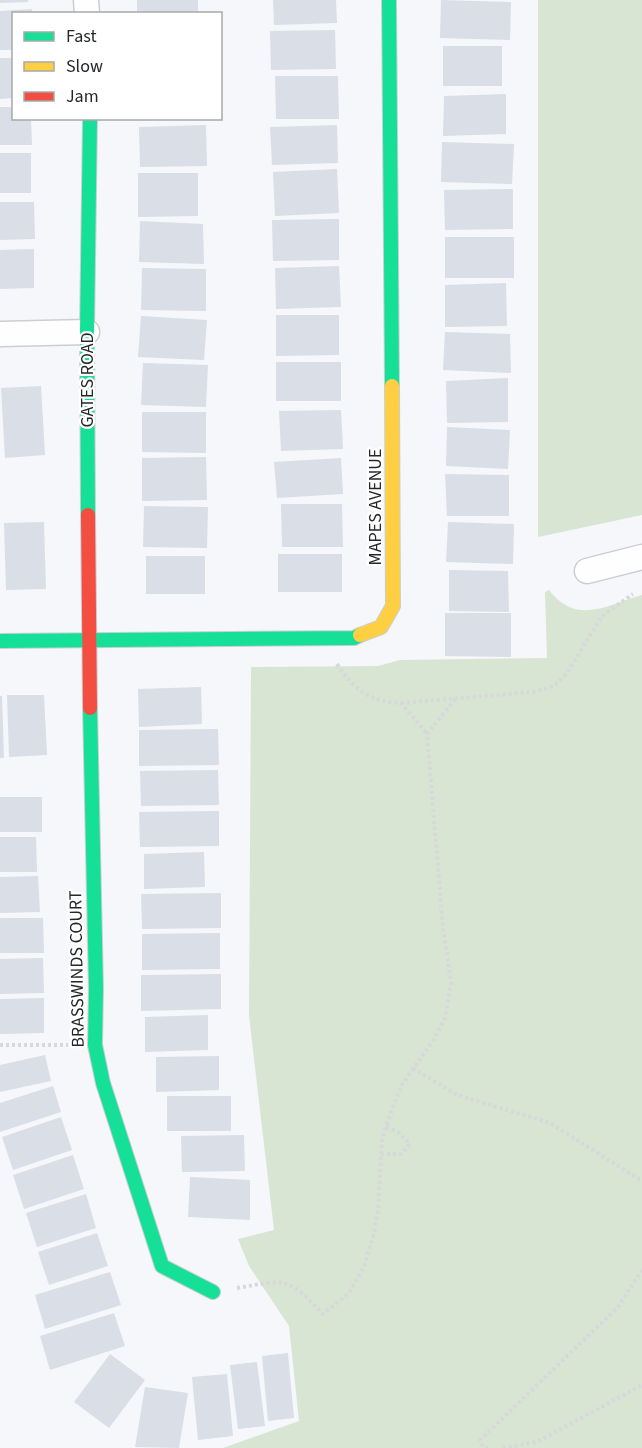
<svg xmlns="http://www.w3.org/2000/svg" width="642" height="1448" viewBox="0 0 642 1448" font-family="'Source Sans 3',sans-serif">
<style>
.green{fill:#d8e5d3}
.building{fill:#dadee6}
.lines{fill:none;stroke-linecap:round;stroke-linejoin:round}
.street-casing{stroke:#cdced1;stroke-width:27}
.fast-casing{stroke:#cdced1;stroke-width:16}
.slow-casing{stroke:#cdced1;stroke-width:16}
.jam-casing{stroke:#cdced1;stroke-width:16}
.path{stroke:#d7d8d9;stroke-width:4;stroke-dasharray:3 3;stroke-linecap:butt}
.street{stroke:#fefefe;stroke-width:24}
.fast{stroke:#16e098;stroke-width:14}
.slow{stroke:#ffcf43;stroke-width:14}
.jam{stroke:#f24e42;stroke-width:14}
.labels{text-anchor:middle;dominant-baseline:central;stroke-width:4.5;stroke-linejoin:round;paint-order:stroke}
.street-label{font-size:18px;fill:#252729;stroke:#fff}
</style>
<rect width="100%" height="100%" fill="#f5f7fa"/>
<g class="green">
<path d="M538 0H642V515L538 537Z"/>
<path d="M549 590C576 626 607 605 642 595V1448H223L299 1421 289 1326 249 1266 238 1239 274 1230 249 1016 251 667 378 666 400 660 547 658 545 592Z"/>
</g>
<g class="building">
<path d="M0 0H28V2L0 3Z"/>
<rect x="137" y="0" width="61" height="14"/>
<path d="M273 0H336L337 23 274 25Z"/>
<path d="M441 0 511 2 510 40 440 38Z"/>
<path d="M32 9V14H14V50H0V11Z"/>
<path d="M335 30 336 69 271 70 270 31Z"/>
<rect x="443" y="46" width="59" height="40"/>
<path d="M0 58H14V98L0 99Z"/>
<path d="M275 76H338L339 119H276Z"/>
<path d="M506 94V134L443 136 444 96Z"/>
<path d="M0 107H14V118H31L32 145H0Z"/>
<path d="M206 125 207 166 140 167 139 127Z"/>
<path d="M337 125 338 163 272 165 270 127Z"/>
<path d="M442 142 514 144 512 184 441 182Z"/>
<rect x="0" y="153" width="31" height="40"/>
<path d="M337 169 339 213 275 216 273 172Z"/>
<path d="M138 173H198V216L138 217Z"/>
<path d="M513 189V229L445 230 444 190Z"/>
<path d="M0 202H34L35 239 0 240Z"/>
<path d="M339 219V260L273 261 272 220Z"/>
<path d="M140 221 203 224 204 264 139 262Z"/>
<rect x="445" y="237" width="69" height="41"/>
<path d="M34 249V288L0 289V250Z"/>
<path d="M339 266 341 307 276 309 275 268Z"/>
<path d="M142 268 206 269V311L141 310Z"/>
<path d="M506 283 507 326 445 327V285Z"/>
<path d="M276 315H339V355L276 356Z"/>
<path d="M141 316 207 320 204 360 138 357Z"/>
<path d="M445 332 510 334 511 373 443 370Z"/>
<rect x="276" y="362" width="65" height="39"/>
<path d="M143 363 208 365 206 407 141 405Z"/>
<path d="M508 378V422L447 423 446 381Z"/>
<path d="M41 386 45 455 5 458 1 388Z"/>
<path d="M341 410 343 449 281 451 279 411Z"/>
<path d="M142 412H206V453L142 452Z"/>
<path d="M447 427 510 430 508 469 446 466Z"/>
<path d="M206 457 207 500 142 501V458Z"/>
<path d="M341 458 343 494 277 498 274 462Z"/>
<path d="M445 474 509 475V516H447Z"/>
<path d="M281 504H342L343 547H282Z"/>
<path d="M144 506 208 507 207 548 143 547Z"/>
<path d="M44 522 46 589 6 590 4 523Z"/>
<path d="M448 522 514 524 513 564 446 562Z"/>
<rect x="278" y="554" width="64" height="38"/>
<rect x="146" y="556" width="59" height="38"/>
<path d="M449 570 508 571 509 612 449 611Z"/>
<path d="M445 613H511V657L445 656Z"/>
<path d="M201 687 202 724 139 727 138 689Z"/>
<path d="M7 695H44L47 755 9 757Z"/>
<path d="M0 696H2L4 758H0Z"/>
<path d="M218 729 219 765 139 766V730Z"/>
<path d="M218 770 219 805 141 806 140 771Z"/>
<rect x="0" y="797" width="42" height="35"/>
<path d="M219 811V846L140 847 139 812Z"/>
<path d="M0 837H36L37 872H0Z"/>
<path d="M204 852 205 887 144 889V854Z"/>
<path d="M38 876 40 912 0 913V877Z"/>
<path d="M221 893V928L142 929 141 894Z"/>
<path d="M0 918H43L44 953H0Z"/>
<path d="M220 933V969L142 970V934Z"/>
<path d="M43 958 44 993 0 994V959Z"/>
<path d="M221 974V1009L141 1011V975Z"/>
<path d="M44 998V1033L0 1034V999Z"/>
<path d="M208 1015V1050L145 1052V1017Z"/>
<path d="M45 1055 51 1081 0 1092V1065Z"/>
<path d="M219 1056V1090L156 1092V1057Z"/>
<path d="M53 1086 61 1112 0 1132V1103Z"/>
<rect x="167" y="1096" width="64" height="35"/>
<path d="M61 1117 72 1150 13 1170 2 1137Z"/>
<path d="M244 1135 245 1171 182 1172 181 1136Z"/>
<path d="M73 1155 84 1189 24 1209 13 1175Z"/>
<path d="M190 1177 250 1180V1220L188 1217Z"/>
<path d="M86 1194 96 1228 37 1247 26 1213Z"/>
<path d="M97 1233 108 1266 49 1285 38 1252Z"/>
<path d="M110 1272 121 1305 45 1329 35 1295Z"/>
<path d="M114 1313 125 1346 50 1370 40 1336Z"/>
<path d="M288 1353 294 1418 268 1421 262 1356Z"/>
<path d="M110 1354 145 1380 109 1428 74 1402Z"/>
<path d="M257 1362 265 1426 238 1429 230 1365Z"/>
<path d="M227 1374 233 1436 198 1440 192 1377Z"/>
<path d="M145 1387 188 1393 179 1448 135 1447Z"/>
</g>
<g class="lines">
<defs>
<g id="street">
<path d="M86 0 87 14"/>
<path d="M0 334 87 332"/>
<path d="M587 571 642 557"/>
</g>
<g id="fast">
<path d="M389 0 392 386"/>
<path d="M88 515 87 332 90 118"/>
<path d="M0 641 354 638 360 635"/>
<path d="M90 708 96 989 95 1045 103 1083 162 1266 213 1292"/>
</g>
<path id="slow" d="M360 635 381 627 393 606 392 386"/>
<path id="jam" d="M88 515 90 708"/>
</defs>
<use href="#street" class="street-casing"/>
<use href="#fast" class="fast-casing"/>
<use href="#slow" class="slow-casing"/>
<use href="#jam" class="jam-casing"/>
<g class="path">
<path d="M337 664C354 689 369 702 401 703L427 734"/>
<path d="M401 703 533 692 554 686 567 673 602 616 633 594"/>
<path d="M0 1045H68"/>
<path d="M413 1068 457 1095 550 1123 642 1181"/>
<path d="M381 1154H401L410 1144 399 1133 386 1126"/>
<path d="M237 1288C288 1279 287 1277 323 1314L348 1294 364 1267 373 1237 378 1210 382 1140 386 1126 401 1086 434 1039 445 1018 451 982 443 928 427 734 456 698"/>
<path d="M488 1448 483 1447 480 1440 618 1307 642 1270"/>
<path d="M503 1448 537 1442 642 1385"/>
</g>
<use href="#street" class="street"/>
<use href="#fast" class="fast"/>
<use href="#slow" class="slow"/>
<use href="#jam" class="jam"/>
</g>
<g class="labels">
<g class="street-label">
<text transform="translate(87 380) rotate(-90)">GATES ROAD</text>
<text transform="translate(375 507) rotate(-90)">MAPES AVENUE</text>
<text transform="translate(77 969) rotate(-91)">BRASSWINDS COURT</text>
</g>
</g>
<rect x="12" y="12" width="210" height="108" fill="#ffffff" stroke="#a8a9a9" stroke-width="1.5"/>
<rect x="24" y="32" width="30" height="9" fill="#16e098" stroke="#a8a9a9" stroke-width="1.5"/>
<text x="66" y="42" font-size="18" fill="#252729">Fast</text>
<rect x="24" y="62" width="30" height="9" fill="#ffcf43" stroke="#a8a9a9" stroke-width="1.5"/>
<text x="66" y="72" font-size="18" fill="#252729">Slow</text>
<rect x="24" y="92" width="30" height="9" fill="#f24e42" stroke="#a8a9a9" stroke-width="1.5"/>
<text x="66" y="102" font-size="18" fill="#252729">Jam</text>
</svg>
